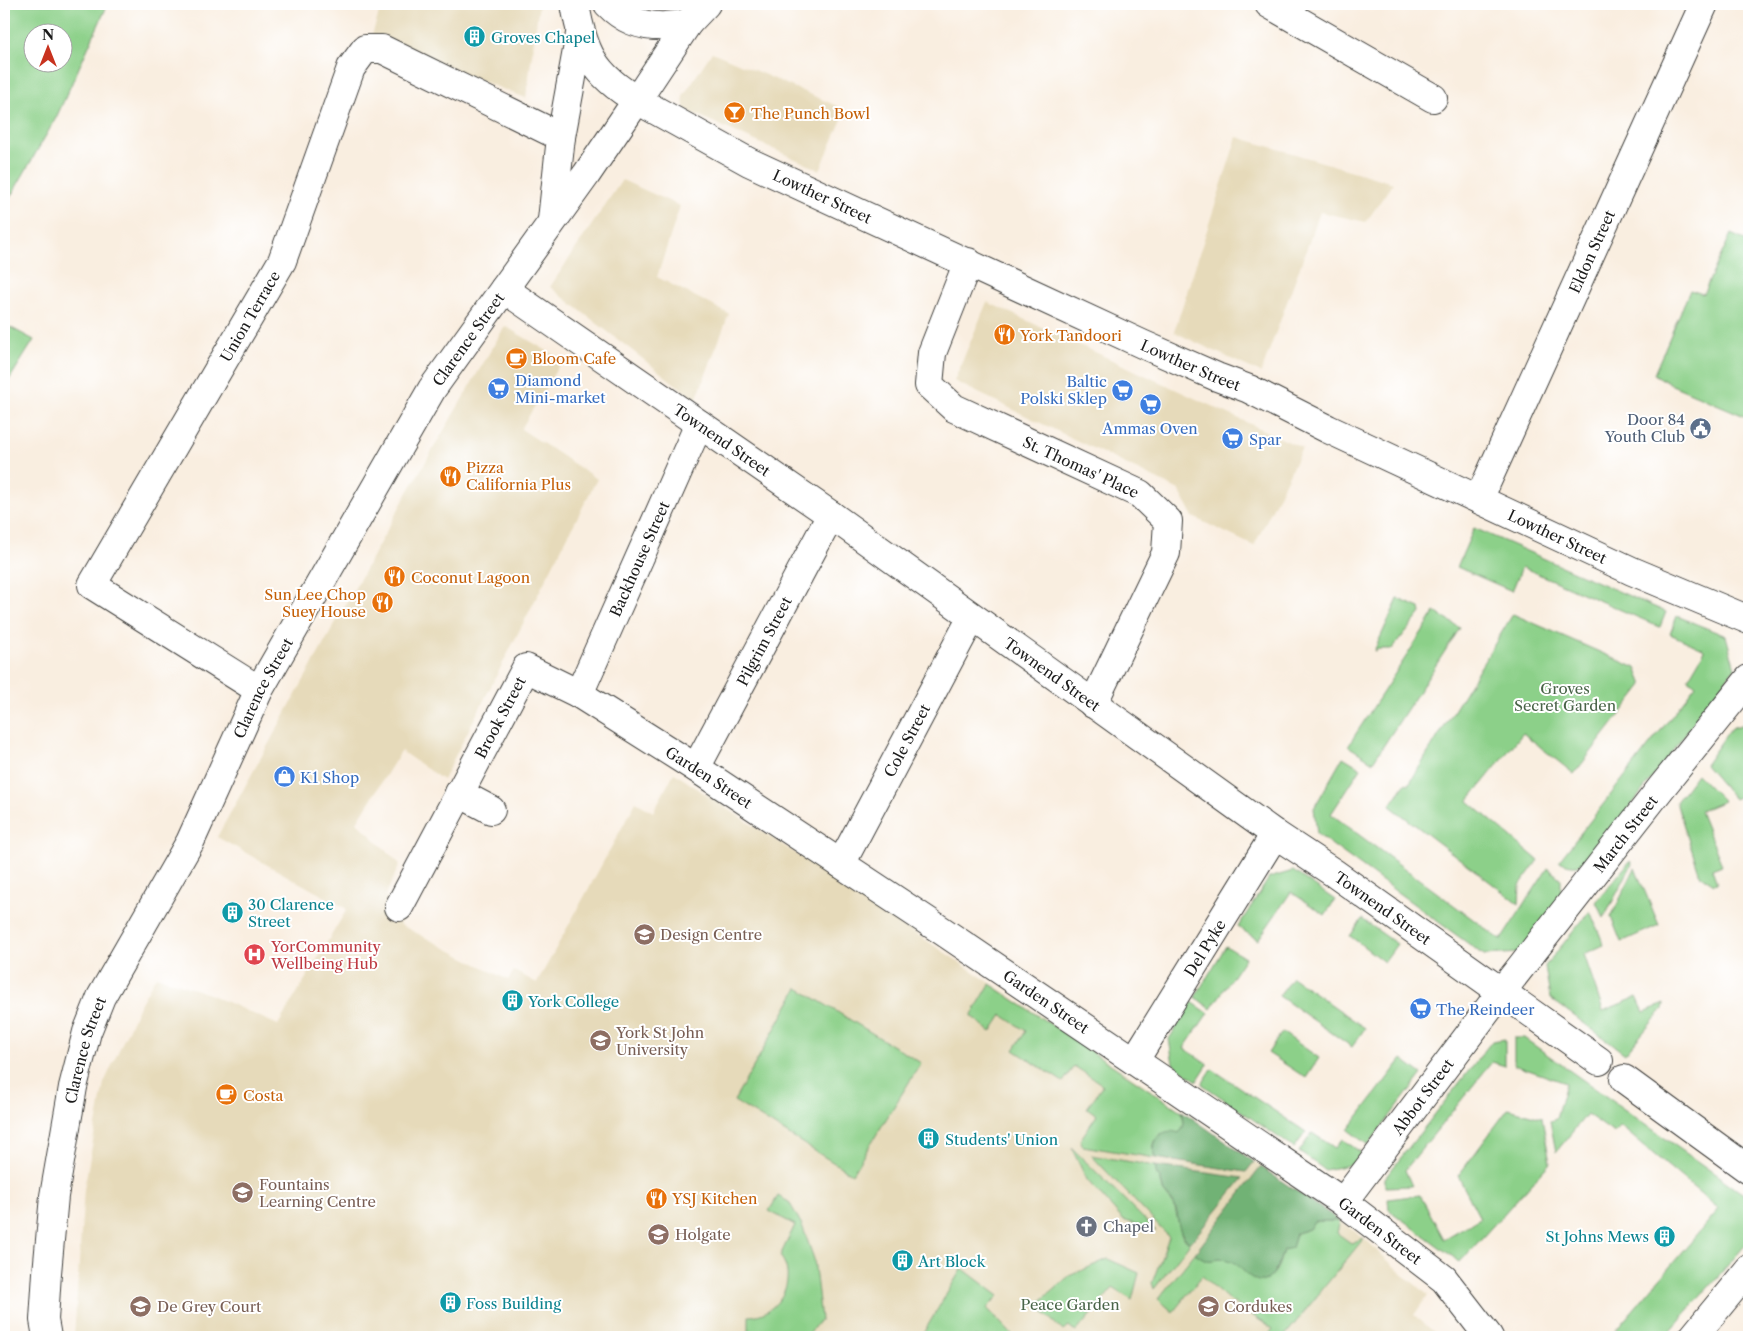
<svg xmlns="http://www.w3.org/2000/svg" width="1753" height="1341" viewBox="0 0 1753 1341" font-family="'Libre Caslon Text',serif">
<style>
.built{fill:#e6daba}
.green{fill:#8cd089;stroke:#547652;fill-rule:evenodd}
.forest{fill:#71b275;stroke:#466748}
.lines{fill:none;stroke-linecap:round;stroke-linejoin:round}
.minor-casing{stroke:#3d3c39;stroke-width:30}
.tertiary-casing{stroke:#3d3c39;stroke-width:30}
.secondary-casing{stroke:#3d3c39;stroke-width:30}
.minor{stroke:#fff;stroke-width:28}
.tertiary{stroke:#fff;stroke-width:28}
.secondary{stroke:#fff;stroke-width:28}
.labels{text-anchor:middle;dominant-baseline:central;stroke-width:4;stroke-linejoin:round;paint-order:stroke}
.culture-label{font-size:15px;fill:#0d838f;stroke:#fff;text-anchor:start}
.food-label{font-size:15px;fill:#c56008;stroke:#fff;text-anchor:start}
.street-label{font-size:15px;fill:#1c1c1c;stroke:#fff}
.shop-label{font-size:15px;fill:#366cbe;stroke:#fff;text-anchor:start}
.service-label{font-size:15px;fill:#4e5e75;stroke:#fff;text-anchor:end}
.park-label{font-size:15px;fill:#496448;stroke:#fff}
.education-label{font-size:15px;fill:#785e54;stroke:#fff;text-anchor:start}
.health-label{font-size:15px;fill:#be3a42;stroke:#fff;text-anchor:start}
.worship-label{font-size:15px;fill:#5b616d;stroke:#fff;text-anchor:start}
</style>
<rect width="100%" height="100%" fill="#fff"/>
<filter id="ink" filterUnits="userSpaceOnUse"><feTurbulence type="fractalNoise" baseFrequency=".02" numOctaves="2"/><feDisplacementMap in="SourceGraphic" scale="10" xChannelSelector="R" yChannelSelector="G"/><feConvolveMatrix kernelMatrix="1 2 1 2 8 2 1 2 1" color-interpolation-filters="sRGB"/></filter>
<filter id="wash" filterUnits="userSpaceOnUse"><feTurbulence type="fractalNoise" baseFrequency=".0096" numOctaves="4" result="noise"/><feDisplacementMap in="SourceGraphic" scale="20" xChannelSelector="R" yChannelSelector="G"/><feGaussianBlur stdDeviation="1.12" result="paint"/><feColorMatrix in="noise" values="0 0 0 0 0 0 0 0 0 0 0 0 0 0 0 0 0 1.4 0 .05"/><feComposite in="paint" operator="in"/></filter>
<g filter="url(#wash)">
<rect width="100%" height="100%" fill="#f9eee0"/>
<g class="built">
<path d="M382 4H539L526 98 371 38Z"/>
<path d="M712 52 846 110 820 170 684 109 683 96Z"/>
<path d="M1237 137 1393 183 1366 222 1320 212 1261 373 1174 332Z"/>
<path d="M622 180 680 206 657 277 729 314 696 400 550 287Z"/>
<path d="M987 302 1302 448 1254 546 1193 517 1179 490 954 381Z"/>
<path d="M505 326 562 360 521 429 597 479 443 780 401 751 357 822 400 864 385 896 407 909 399 924 508 980 514 971 537 983 636 802 653 812 674 773 1140 1082 1364 1238 1401 1273 1428 1295 1414 1315 1440 1337H74L84 1189 104 1083 139 1006 156 976 209 994 278 1025 347 909 217 837 408 492Z"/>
</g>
<g class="green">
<path d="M4 4H108L56 118 4 208ZM32 32H62V62H32Z"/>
<path d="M1731 234 1749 242V418L1672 385 1654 374 1690 290 1703 294Z"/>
<path d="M4 324 34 340 4 388Z"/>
<path d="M1474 528 1666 612 1660 627 1522 567 1512 591 1457 567Z"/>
<path d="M1398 599 1420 608 1421 613 1392 649H1379L1374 651Z"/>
<path d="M1435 612 1460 628 1373 762 1348 746Z"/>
<path d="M1513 614 1636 668 1643 685 1574 774 1523 733 1468 801 1538 860 1520 885 1519 904 1390 806 1406 783 1409 784Z"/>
<path d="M1677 616 1726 636 1735 668 1591 859C1579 867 1572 867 1559 861L1696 685 1688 679 1705 650 1670 634Z"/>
<path d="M1747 723 1749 728V758L1740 762 1749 784V792L1734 799 1705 765 1731 728Z"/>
<path d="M1343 757 1361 768 1331 814 1501 940 1548 868 1561 879V894L1521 953 1484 955 1317 834 1314 808Z"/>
<path d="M1697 774 1724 801 1700 811 1722 865 1712 869 1717 883 1714 884 1700 875 1676 802Z"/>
<path d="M1630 861 1632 864 1604 918 1596 902Z"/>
<path d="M1635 868 1659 925 1621 942 1611 917Z"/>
<path d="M1293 871 1335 900 1325 915 1291 892 1258 940 1238 927 1269 878Z"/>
<path d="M1590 911 1604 945 1584 954 1603 1011 1637 997 1644 1012 1664 1004 1663 1009 1625 1054 1550 998 1545 966Z"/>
<path d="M1362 919 1397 944 1384 962 1350 936Z"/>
<path d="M1226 946 1245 958 1211 1009 1195 997Z"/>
<path d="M1292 977 1365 1028 1352 1047 1279 996Z"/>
<path d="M990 984 1181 1111C1184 1120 1186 1126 1179 1133L1160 1134C1153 1142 1152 1148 1155 1158L1083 1146 1080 1140 1097 1115 1087 1108 1103 1085 1074 1066 1063 1082 1014 1050 1026 1031 1002 1015 991 1032 971 1016Z"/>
<path d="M798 988 921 1063 852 1174 734 1101Z"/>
<path d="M1192 1002 1208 1013 1184 1048 1208 1064 1197 1081 1173 1064 1169 1039Z"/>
<path d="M1282 1032 1319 1058 1306 1078 1268 1053Z"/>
<path d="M1514 1038H1524L1749 1198V1241L1665 1337H1610L1719 1209 1620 1126 1614 1133 1587 1114 1556 1152 1550 1121 1556 1119 1566 1083 1514 1065Z"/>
<path d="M1505 1039V1066L1492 1062 1405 1170 1412 1186 1385 1187V1178L1492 1041Z"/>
<path d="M1402 1059 1422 1074 1368 1145 1348 1130Z"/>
<path d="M1212 1069 1306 1132 1294 1148 1202 1084Z"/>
<path d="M1508 1109 1542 1118 1550 1163 1460 1262 1389 1210 1388 1199 1420 1195 1444 1239 1480 1218 1458 1176Z"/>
<path d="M1312 1133 1335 1148 1342 1139 1362 1153 1354 1164 1325 1170 1299 1152Z"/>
<path d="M1071 1147 1156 1231 1123 1220 1087 1180Z"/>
<path d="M1091 1155 1155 1166 1157 1176 1160 1177 1163 1191 1174 1205 1182 1236 1190 1243 1154 1289 1152 1283 1169 1237Z"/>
<path d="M778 1196 789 1202 802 1225 814 1259 821 1319 806 1337H749V1316C778 1316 799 1279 780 1256L795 1225 769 1211Z"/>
<path d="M1314 1221H1340L1337 1233 1351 1243 1364 1238 1284 1337H1266L1273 1329 1229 1300 1202 1276 1173 1312 1158 1299 1195 1253C1214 1267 1213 1256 1228 1260 1239 1263 1251 1275 1262 1281 1277 1276 1279 1265 1283 1250L1292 1247 1296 1233 1309 1229Z"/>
<path d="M1108 1259 1139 1273 1132 1300 1113 1288 1076 1332 1069 1326 1063 1331 1036 1305 1069 1276Z"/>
<path d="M962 1268 999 1296 987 1308 1014 1337H921Z"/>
</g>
<g class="forest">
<path d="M1182 1111 1254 1162 1246 1172 1155 1158C1150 1142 1161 1126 1179 1133 1186 1126 1184 1120 1182 1111Z"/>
<path d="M1155 1166 1243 1178 1190 1243C1174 1229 1181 1220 1174 1204 1172 1200 1167 1196 1164 1192 1162 1188 1162 1182 1160 1177L1157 1176Z"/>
<path d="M1261 1167 1340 1221H1314L1309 1229 1296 1233 1292 1248 1283 1250C1279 1263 1271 1291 1252 1278 1243 1273 1238 1262 1227 1260 1212 1256 1213 1267 1195 1253Z"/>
</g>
</g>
<g filter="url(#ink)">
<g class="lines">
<defs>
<g id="minor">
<path d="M1269 4 1433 98"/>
<path id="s1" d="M637 100 749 162 1142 344 1217 377 1249 389 1328 429 1632 571 1749 620"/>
<path id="s2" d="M968 262 932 353 929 385 954 408 1140 494 1168 521 1166 553 1093 704"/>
<path id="s3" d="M504 289 831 515 1275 834 1334 873 1599 1061"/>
<path id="s4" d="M1479 499 1704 4"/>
<path id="s5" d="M259 690 92 585 282 261 351 68 365 49H382L561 137"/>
<path id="s6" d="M579 694 699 424"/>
<path id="s7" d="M696 768 831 515"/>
<path d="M459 793 491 810"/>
<path id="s8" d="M841 864 972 617"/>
<path id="s9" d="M399 907 526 668 579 694 696 768 941 930 1343 1202 1444 1279 1489 1337"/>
<path id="s10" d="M1135 1060 1275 834"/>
<path d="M1624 1079 1749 1170"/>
<path id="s11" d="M1343 1202 1502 991 1661 788 1749 679"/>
<path d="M1693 1337 1749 1269"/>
</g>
<path id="tertiary" d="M637 100 688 23 706 4"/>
<g id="secondary">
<path d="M608 4C630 27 658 30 688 23"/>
<path d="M552 220 561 137 580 34"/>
<path id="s12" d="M47 1337 44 1320 47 1273 54 1196 73 1087 87 1032 101 997 190 842 259 690 432 389 586 175 637 100C594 75 583 52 575 4"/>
</g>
</defs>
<use href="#minor" class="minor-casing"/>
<use href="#tertiary" class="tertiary-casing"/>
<use href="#secondary" class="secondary-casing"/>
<use href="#minor" class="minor"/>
<use href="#tertiary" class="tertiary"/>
<use href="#secondary" class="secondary"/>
</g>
</g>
<defs>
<symbol id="building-disc" viewBox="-11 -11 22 22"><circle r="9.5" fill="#0f9aa8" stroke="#fff"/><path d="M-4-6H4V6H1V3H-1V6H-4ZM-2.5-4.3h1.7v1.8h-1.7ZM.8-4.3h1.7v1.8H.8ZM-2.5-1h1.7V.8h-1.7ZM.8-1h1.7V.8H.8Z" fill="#fff"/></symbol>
<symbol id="bar-disc" viewBox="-11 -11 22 22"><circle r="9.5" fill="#e8710a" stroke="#fff"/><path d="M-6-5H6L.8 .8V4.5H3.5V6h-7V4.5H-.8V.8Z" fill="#fff"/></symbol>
<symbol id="restaurant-disc" viewBox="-11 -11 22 22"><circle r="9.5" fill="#e8710a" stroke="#fff"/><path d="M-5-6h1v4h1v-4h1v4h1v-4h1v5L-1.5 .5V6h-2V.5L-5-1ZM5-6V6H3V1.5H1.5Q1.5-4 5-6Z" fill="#fff"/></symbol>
<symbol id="cafe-disc" viewBox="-11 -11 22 22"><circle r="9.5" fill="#e8710a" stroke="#fff"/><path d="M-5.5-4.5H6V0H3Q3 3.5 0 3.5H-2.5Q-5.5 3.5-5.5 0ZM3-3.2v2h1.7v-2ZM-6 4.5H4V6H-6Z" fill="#fff"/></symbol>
<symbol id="supermarket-disc" viewBox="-11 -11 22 22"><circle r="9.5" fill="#3f7fe0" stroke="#fff"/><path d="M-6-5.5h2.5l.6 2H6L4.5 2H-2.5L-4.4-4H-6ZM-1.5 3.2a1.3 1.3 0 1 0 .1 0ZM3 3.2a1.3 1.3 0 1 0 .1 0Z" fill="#fff"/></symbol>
<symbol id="civic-disc" viewBox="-11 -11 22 22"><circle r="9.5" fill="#5c6f8a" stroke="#fff"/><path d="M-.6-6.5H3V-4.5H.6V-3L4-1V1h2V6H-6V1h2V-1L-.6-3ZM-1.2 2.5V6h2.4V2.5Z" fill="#fff"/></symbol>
<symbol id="shop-disc" viewBox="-11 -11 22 22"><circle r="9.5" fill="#3f7fe0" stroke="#fff"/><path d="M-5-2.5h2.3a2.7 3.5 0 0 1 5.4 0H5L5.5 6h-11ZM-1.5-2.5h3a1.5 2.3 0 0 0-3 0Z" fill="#fff"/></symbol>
<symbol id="university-disc" viewBox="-11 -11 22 22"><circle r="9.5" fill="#8d6e63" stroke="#fff"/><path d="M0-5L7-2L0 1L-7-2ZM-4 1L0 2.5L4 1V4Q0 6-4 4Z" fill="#fff"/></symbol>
<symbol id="hospital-disc" viewBox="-11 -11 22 22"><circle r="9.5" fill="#e0444e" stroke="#fff"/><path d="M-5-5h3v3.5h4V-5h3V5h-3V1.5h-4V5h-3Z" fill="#fff"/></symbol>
<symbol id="church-disc" viewBox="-11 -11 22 22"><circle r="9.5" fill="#6b7280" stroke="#fff"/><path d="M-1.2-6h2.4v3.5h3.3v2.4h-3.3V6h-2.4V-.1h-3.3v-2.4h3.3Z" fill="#fff"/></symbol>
</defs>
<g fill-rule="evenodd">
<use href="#building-disc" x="462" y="24" width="25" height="25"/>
<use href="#bar-disc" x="722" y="100" width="25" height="25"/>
<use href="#restaurant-disc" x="992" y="322" width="25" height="25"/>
<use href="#cafe-disc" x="504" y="346" width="25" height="25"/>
<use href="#supermarket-disc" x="486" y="376" width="25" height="25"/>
<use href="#supermarket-disc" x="1110" y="378" width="25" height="25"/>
<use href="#supermarket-disc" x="1138" y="392" width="25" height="25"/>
<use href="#civic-disc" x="1688" y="416" width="25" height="25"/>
<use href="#supermarket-disc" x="1220" y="426" width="25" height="25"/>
<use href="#restaurant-disc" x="438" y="464" width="25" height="25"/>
<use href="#restaurant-disc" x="382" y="564" width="25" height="25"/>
<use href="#restaurant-disc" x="370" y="590" width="25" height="25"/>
<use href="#shop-disc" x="272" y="764" width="25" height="25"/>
<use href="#building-disc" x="220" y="900" width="25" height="25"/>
<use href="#university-disc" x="632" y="922" width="25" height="25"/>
<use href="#hospital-disc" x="242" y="942" width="25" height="25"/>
<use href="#building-disc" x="500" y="988" width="25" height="25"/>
<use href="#supermarket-disc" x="1408" y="996" width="25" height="25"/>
<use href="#university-disc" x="588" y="1028" width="25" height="25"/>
<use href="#cafe-disc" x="214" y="1082" width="25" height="25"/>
<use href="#building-disc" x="916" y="1126" width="25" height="25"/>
<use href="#university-disc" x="230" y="1180" width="25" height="25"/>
<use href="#restaurant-disc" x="644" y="1186" width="25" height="25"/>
<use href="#church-disc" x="1074" y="1214" width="25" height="25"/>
<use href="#university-disc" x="646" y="1222" width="25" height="25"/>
<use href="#building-disc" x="1652" y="1224" width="25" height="25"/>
<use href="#building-disc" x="890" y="1248" width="25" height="25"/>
<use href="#building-disc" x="438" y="1290" width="25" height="25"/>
<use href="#university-disc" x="128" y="1294" width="25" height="25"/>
<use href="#university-disc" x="1196" y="1294" width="25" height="25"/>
</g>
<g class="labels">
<g class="culture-label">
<text x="491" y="37">Groves Chapel</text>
<text x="248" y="904">30 Clarence<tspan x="248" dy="17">Street</tspan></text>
<text x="528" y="1001">York College</text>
<text x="945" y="1139">Students' Union</text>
<text x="1649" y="1236" text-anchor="end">St Johns Mews</text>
<text x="918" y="1261">Art Block</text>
<text x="466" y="1303">Foss Building</text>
</g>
<g class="food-label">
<text x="751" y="113">The Punch Bowl</text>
<text x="1020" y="335">York Tandoori</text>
<text x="532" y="358">Bloom Cafe</text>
<text x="466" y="467">Pizza<tspan x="466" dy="17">California Plus</tspan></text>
<text x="411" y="577">Coconut Lagoon</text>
<text x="366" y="594" text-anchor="end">Sun Lee Chop<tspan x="366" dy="17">Suey House</tspan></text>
<text x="243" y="1095">Costa</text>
<text x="672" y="1198">YSJ Kitchen</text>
</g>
<g class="street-label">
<text stroke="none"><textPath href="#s1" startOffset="209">Lowther Street</textPath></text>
<text stroke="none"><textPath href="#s4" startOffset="272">Eldon Street</textPath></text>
<text stroke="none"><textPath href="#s5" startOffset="509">Union Terrace</textPath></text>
<text stroke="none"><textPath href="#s12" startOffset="1101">Clarence Street</textPath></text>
<text stroke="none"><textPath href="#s1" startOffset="614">Lowther Street</textPath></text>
<text stroke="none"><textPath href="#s3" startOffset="265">Townend Street</textPath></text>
<text stroke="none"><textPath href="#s2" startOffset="304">St. Thomas' Place</textPath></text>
<text stroke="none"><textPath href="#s1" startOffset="1019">Lowther Street</textPath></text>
<text stroke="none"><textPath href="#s6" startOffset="148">Backhouse Street</textPath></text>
<text stroke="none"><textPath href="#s7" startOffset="144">Pilgrim Street</textPath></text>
<text stroke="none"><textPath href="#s3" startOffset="670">Townend Street</textPath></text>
<text stroke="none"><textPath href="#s12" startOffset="696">Clarence Street</textPath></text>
<text stroke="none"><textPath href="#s9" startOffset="215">Brook Street</textPath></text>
<text stroke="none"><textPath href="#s8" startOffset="140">Cole Street</textPath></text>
<text stroke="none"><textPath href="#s9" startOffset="484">Garden Street</textPath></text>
<text stroke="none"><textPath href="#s11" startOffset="464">March Street</textPath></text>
<text stroke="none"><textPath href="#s3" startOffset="1075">Townend Street</textPath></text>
<text stroke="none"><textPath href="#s10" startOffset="132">Del Pyke</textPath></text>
<text stroke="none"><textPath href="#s9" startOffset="889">Garden Street</textPath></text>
<text stroke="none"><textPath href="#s12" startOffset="291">Clarence Street</textPath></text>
<text stroke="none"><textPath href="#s11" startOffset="132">Abbot Street</textPath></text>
<text stroke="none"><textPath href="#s9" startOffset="1294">Garden Street</textPath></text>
</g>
<g class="shop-label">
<text x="515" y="380">Diamond<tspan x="515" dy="17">Mini-market</tspan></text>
<text x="1107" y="381" text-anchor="end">Baltic<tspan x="1107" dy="17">Polski Sklep</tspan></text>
<text x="1150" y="428" text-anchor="middle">Ammas Oven</text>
<text x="1249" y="439">Spar</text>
<text x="300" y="777">K1 Shop</text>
<text x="1436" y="1009">The Reindeer</text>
</g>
<g class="service-label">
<text x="1685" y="419">Door 84<tspan x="1685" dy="17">Youth Club</tspan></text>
</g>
<g class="park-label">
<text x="1565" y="688">Groves<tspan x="1565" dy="17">Secret Garden</tspan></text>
<text x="1070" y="1304">Peace Garden</text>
</g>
<g class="education-label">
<text x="660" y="934">Design Centre</text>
<text x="616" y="1032">York St John<tspan x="616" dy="17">University</tspan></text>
<text x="259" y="1184">Fountains<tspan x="259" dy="17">Learning Centre</tspan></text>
<text x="675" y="1234">Holgate</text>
<text x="157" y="1306">De Grey Court</text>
<text x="1224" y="1306">Cordukes</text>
</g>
<g class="health-label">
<text x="271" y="946">YorCommunity<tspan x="271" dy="17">Wellbeing Hub</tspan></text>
</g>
<g class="worship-label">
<text x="1103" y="1226">Chapel</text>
</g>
</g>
<rect width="1753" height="1341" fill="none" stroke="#fff" stroke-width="20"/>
<g transform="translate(48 48)"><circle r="24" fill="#ffffff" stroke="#a4a4a4"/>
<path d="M0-4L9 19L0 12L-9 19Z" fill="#c8321e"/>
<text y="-8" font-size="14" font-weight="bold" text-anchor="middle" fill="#1c1c1c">N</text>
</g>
</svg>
